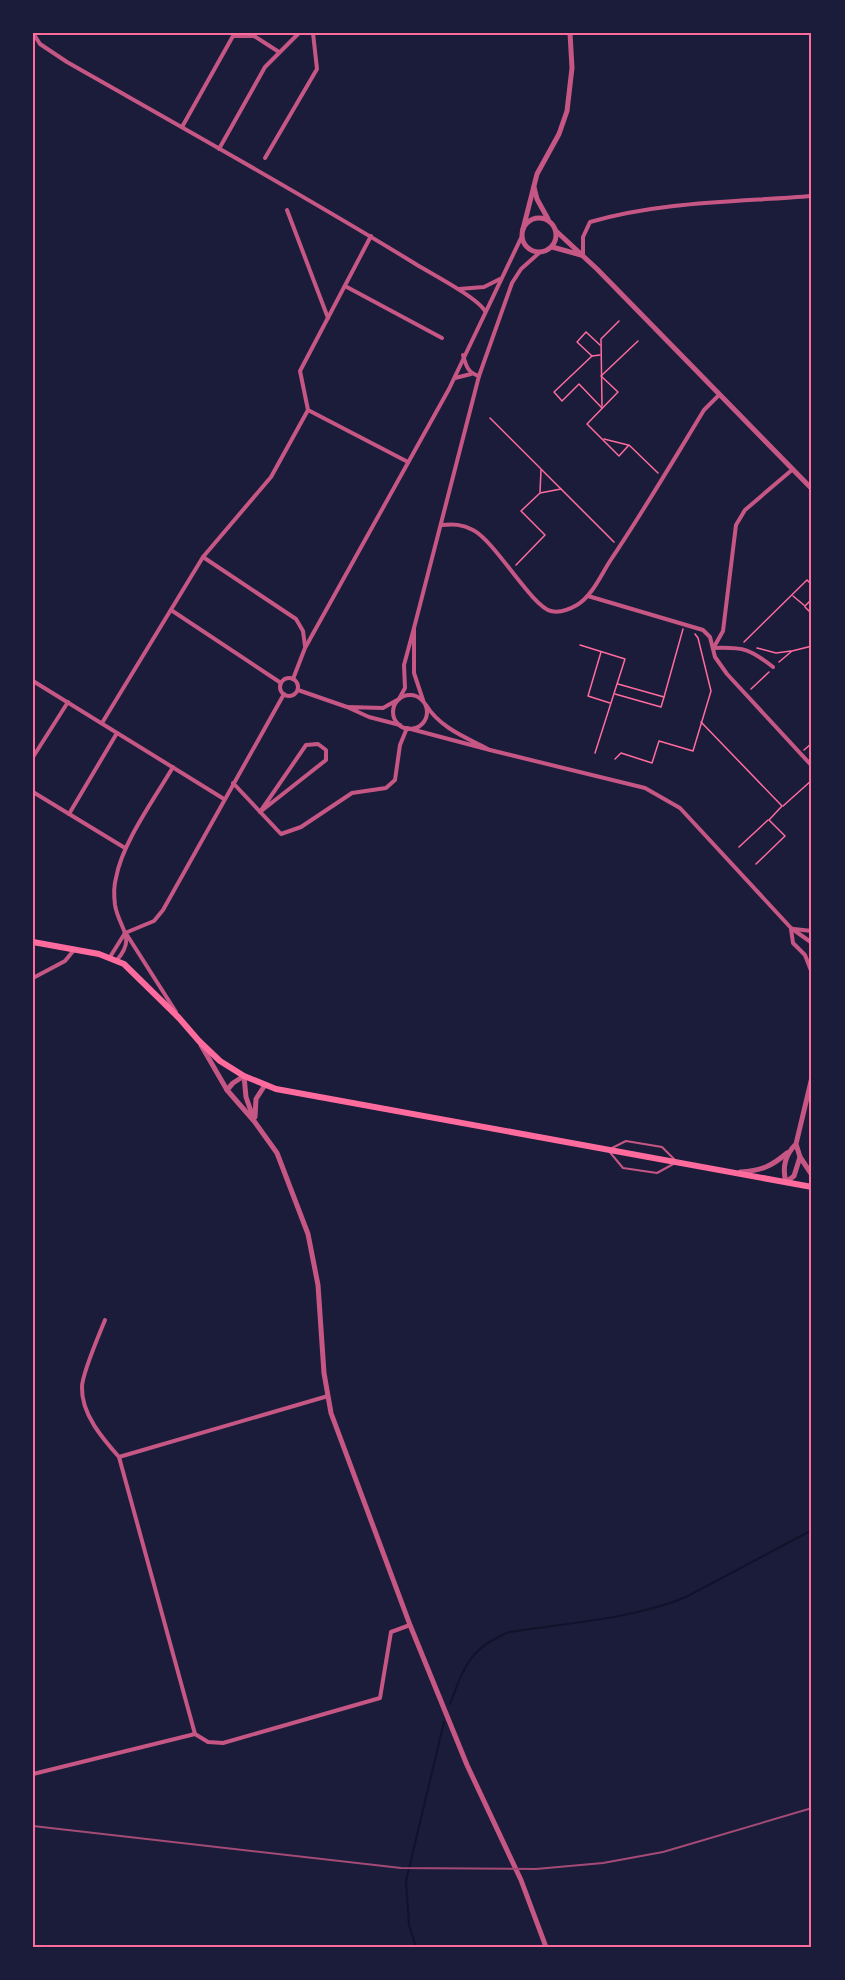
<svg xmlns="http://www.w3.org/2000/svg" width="845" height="1980" viewBox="0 0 845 1980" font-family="'Titillium Web',sans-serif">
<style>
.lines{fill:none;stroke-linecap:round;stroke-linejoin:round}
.stream{stroke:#12122b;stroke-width:2}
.path{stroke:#ff6b9d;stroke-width:1.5}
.service{stroke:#c65784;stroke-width:2}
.minor{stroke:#c65784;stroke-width:4}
.tertiary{stroke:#c65784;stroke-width:5}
.secondary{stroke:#ff6b9d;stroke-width:6}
.rail{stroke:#a44b75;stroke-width:2}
.neatline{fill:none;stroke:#ff6b9d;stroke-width:2}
</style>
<rect width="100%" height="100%" fill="#1b1b3a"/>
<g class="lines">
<g class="stream">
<path d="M450 1704C465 1665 469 1649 509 1632 567 1623 633 1619 686 1597L812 1530"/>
<path d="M416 1947 409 1925 406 1881 444 1722"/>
</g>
<g class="path">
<path d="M638 341 601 376 618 392 587 424 619 456 629 445 658 473"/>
<path d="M600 345 586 332 577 342 592 356 600 355"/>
<path d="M592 356 554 392 562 401 579 384 602 408"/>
<path d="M602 406 601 339 619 321"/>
<path d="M490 418 614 542"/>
<path d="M604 439 628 445"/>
<path d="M540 492 541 470"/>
<path d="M516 565 545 535 521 511 540 493 561 489"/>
<path d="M793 596 805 606 812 599"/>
<path d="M805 607 812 614"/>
<path d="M744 642 807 580 811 584 812 582"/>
<path d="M580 645 625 659 595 753"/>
<path d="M757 648 776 653 791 651"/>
<path d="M601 652 588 696 610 703"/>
<path d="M779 662 792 651 812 646"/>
<path d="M618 684 664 697 683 629"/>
<path d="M751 689 769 672"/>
<path d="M615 694 661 707 664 697"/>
<path d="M812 698 810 700 812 701"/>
<path d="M701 722 782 806 769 820 785 836 756 864"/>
<path d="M804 750 812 743"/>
<path d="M615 759 621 753 652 763 659 741 693 751 711 691 698 638 695 634"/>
<path d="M783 806 812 780"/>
<path d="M739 847 768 820"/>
</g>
<path class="service" d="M626 1141 662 1147 677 1162 657 1173 623 1168 608 1150Z"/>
<g class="minor">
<path d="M33 33 40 44 67 62C183 128 300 193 414 263 430 273 477 297 485 311"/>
<path d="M182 127 233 36H254L279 52"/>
<path d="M219 149 265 67 299 33"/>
<path d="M265 158 317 69 313 33"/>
<path d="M287 210 328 318"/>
<path d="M371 236 300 371 308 410 408 462"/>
<path d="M583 256V237L590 222C663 201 738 202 812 196"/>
<path d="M345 286 442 338"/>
<path d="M459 289 484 287 500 279"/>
<path d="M463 355C466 366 468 373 479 376"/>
<path d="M455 378 471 374"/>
<path d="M442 525C453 524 462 524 473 530 495 541 532 607 551 611 559 613 570 609 577 605 592 596 601 575 610 561 643 512 673 461 704 410L719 395"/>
<path d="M203 557 296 619 303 631 305 646"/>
<path d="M588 596 703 630 710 637 715 657 727 674 812 766"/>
<path d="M171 610 281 683"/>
<path d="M414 628 479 376 512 283 521 269 539 253"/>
<path d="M714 647 723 631 736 525 745 510 793 469"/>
<path d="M714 648C744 647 750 649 773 667"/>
<circle cx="289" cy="687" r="9"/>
<path d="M293 679 305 648 449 389 522 236"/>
<path d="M33 681 224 799"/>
<path d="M298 690 347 707"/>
<circle cx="410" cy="712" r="17"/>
<path d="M102 723 203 557 271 477 308 410"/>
<path d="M400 725 369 717 347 707 383 708 399 699 405 688 404 665 414 628V673L423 700"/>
<path d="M318 744 326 750V760L260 812 306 745Z"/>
<path d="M490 750 645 788 680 808 791 928 812 943"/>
<path d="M33 757 68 702"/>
<path d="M233 783 281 834 301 827 352 793 386 788 395 780 400 745 407 728 490 750C467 738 440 728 426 705"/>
<path d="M33 792 125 848"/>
<path d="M69 814 117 733"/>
<path d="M791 929 793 943 805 955 812 973"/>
<path d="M794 929 812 931"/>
<path d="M125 933 154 921 163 910 284 694"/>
<path d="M127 935 176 1012"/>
<path d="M110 957 125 933"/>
<path d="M117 960C137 937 119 929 115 905 114 897 114 885 116 878 122 843 155 798 173 767"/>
<path d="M33 978 65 961 74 950"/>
<path d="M105 1320C99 1335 82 1374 82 1387 81 1414 103 1439 119 1457"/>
<path d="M195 1734 208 1742 223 1743 380 1698 391 1632 410 1625"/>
<path d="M33 1774 195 1734 119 1457 328 1396"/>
</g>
<g class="tertiary">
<path d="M534 187 537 199 548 219"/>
<circle cx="539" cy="235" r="17"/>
<path d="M523 229 537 174 559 134 567 111 572 68 570 33"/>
<path d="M556 231 597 269 812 489"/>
<path d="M552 247 581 255"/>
<path d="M201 1045 227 1090 254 1121 277 1153 308 1234 318 1285 324 1373 331 1413 410 1625 467 1765 521 1880 546 1947"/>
<path d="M227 1090 233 1083 244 1076 246 1097 253 1117"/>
<path d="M255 1117 256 1099 265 1085"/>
<path d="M796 1144C785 1155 782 1168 786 1182L794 1176 800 1157 796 1144 812 1077"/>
<path d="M800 1157 812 1175"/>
<path d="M740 1172C761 1171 772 1166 787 1153"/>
</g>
<path class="secondary" d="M33 942 99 954 124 964 179 1018 199 1041 220 1061 244 1076 276 1089 812 1187"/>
<path class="rail" d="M33 1826 401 1868 536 1869 603 1863 663 1852 812 1808"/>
</g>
<rect width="845" height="1980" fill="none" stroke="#1b1b3a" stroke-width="69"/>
<rect x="34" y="34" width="776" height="1912" class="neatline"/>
</svg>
